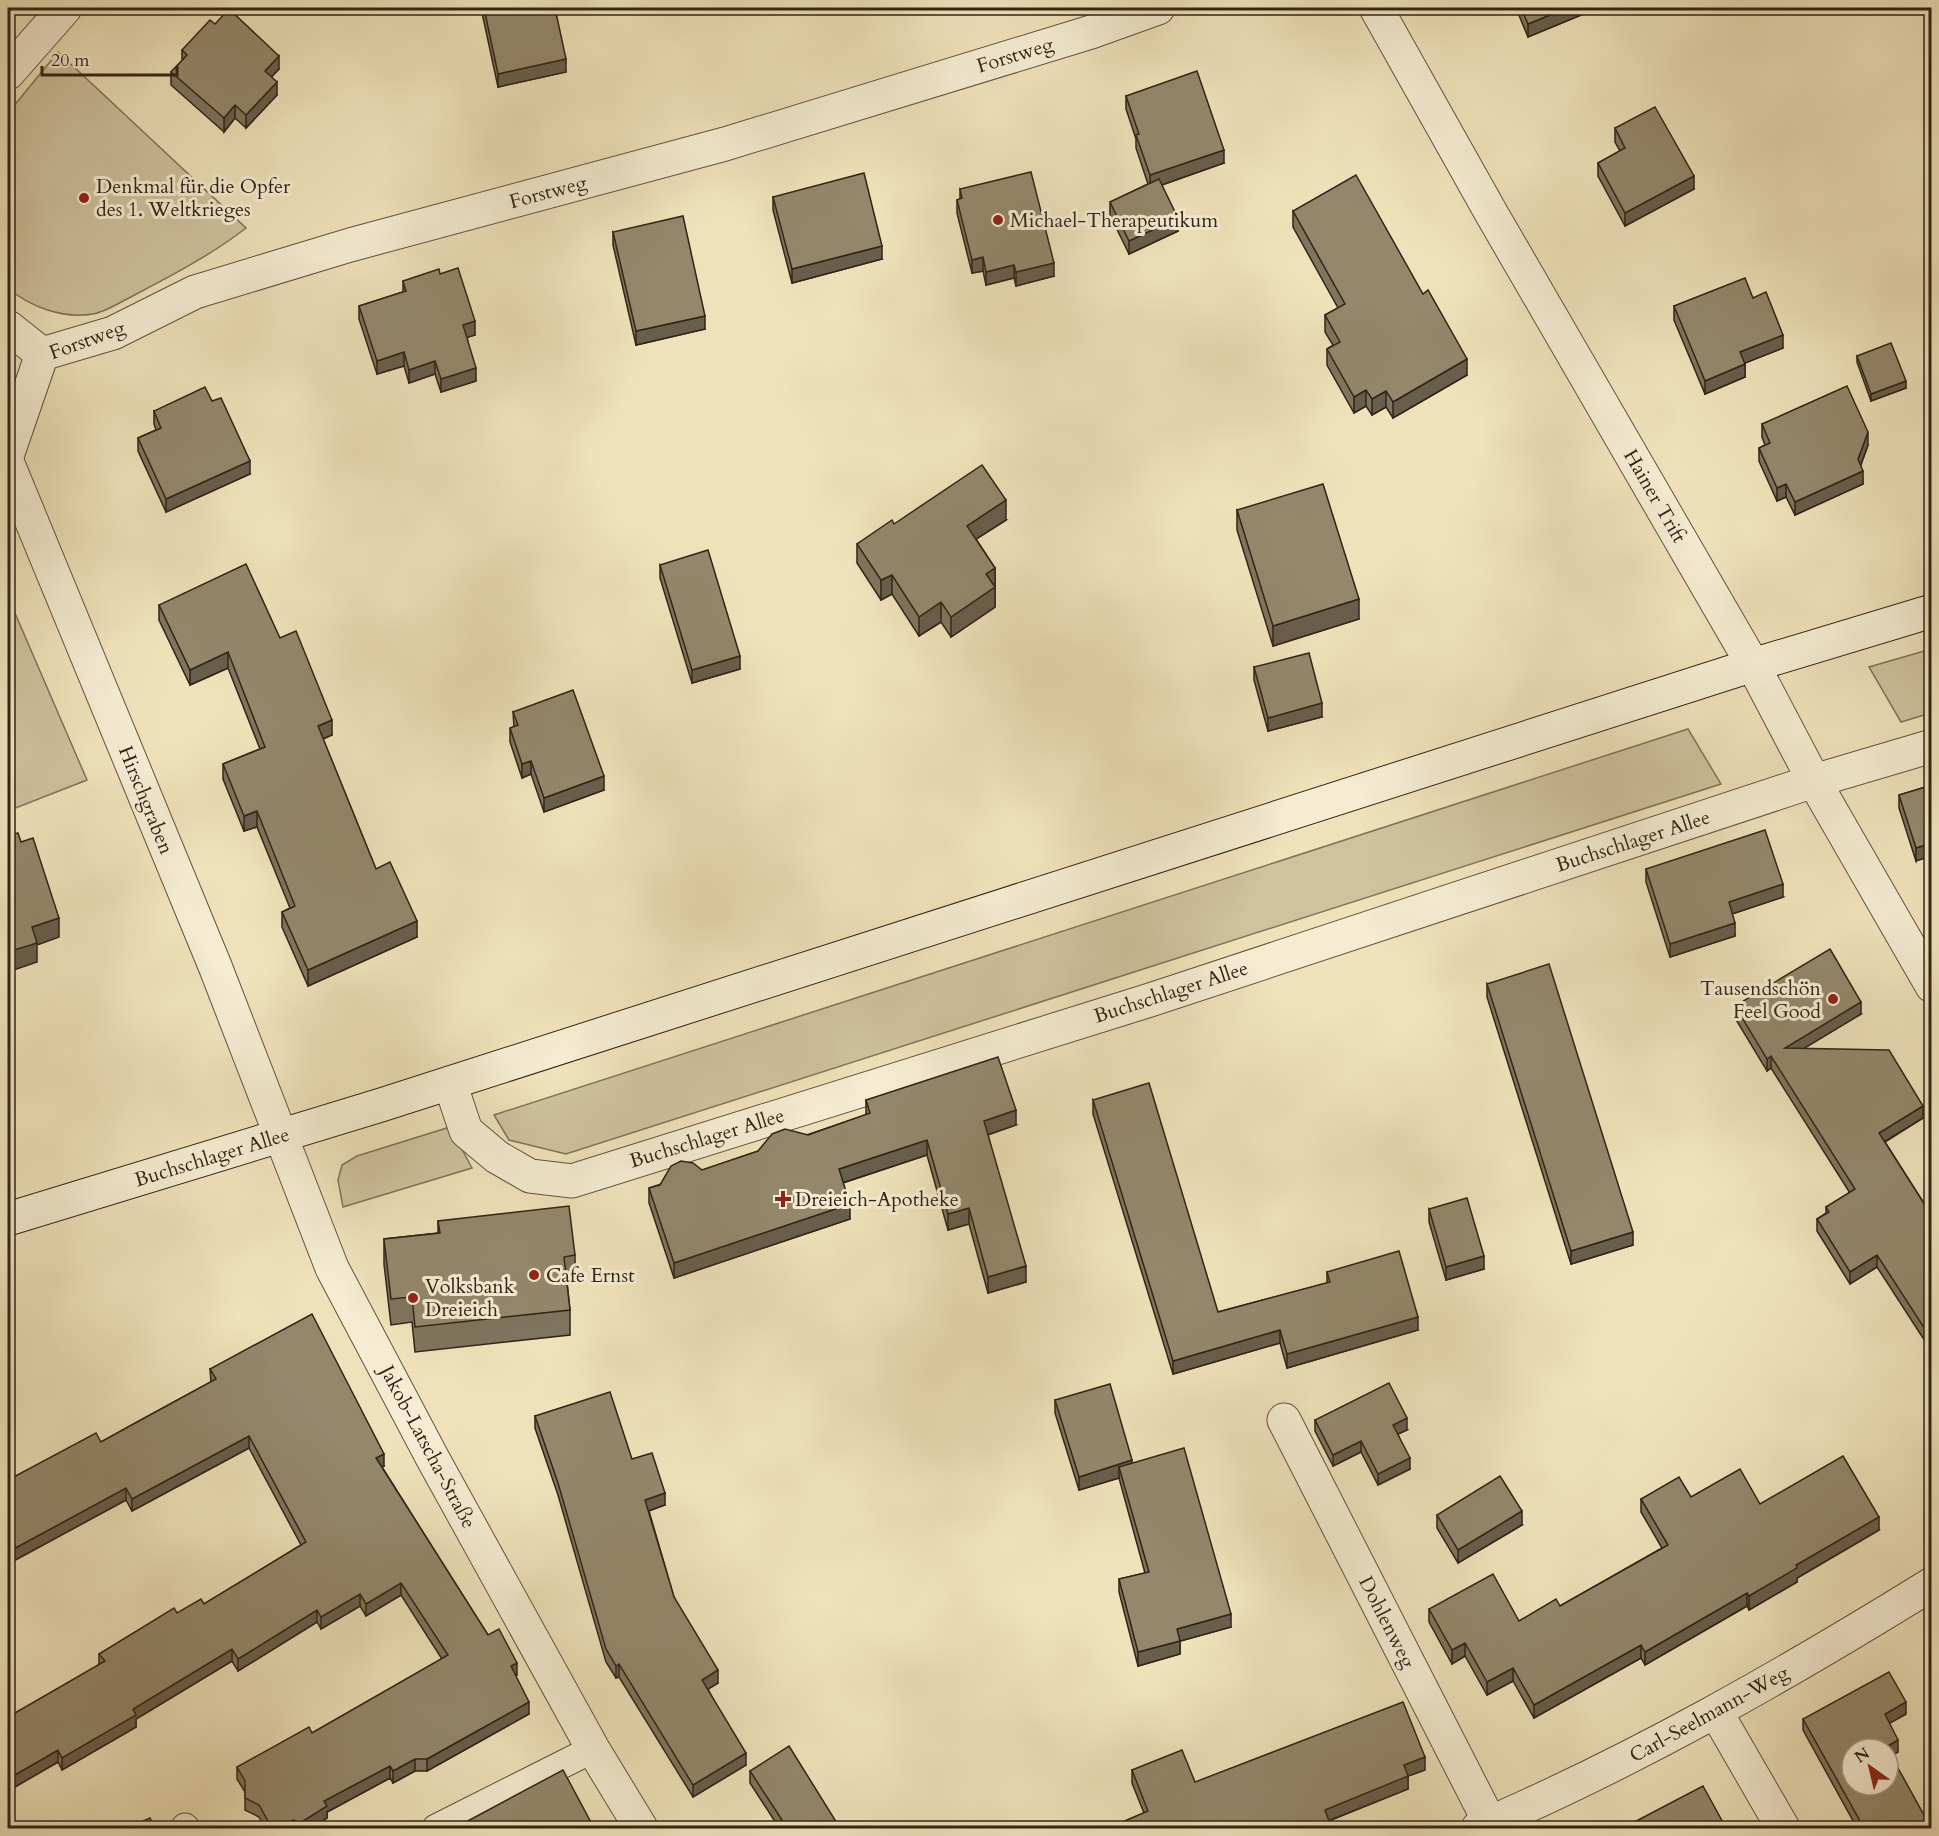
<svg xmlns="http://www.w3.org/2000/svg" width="1939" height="1836" viewBox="0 0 1939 1836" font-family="Cardo,serif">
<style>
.green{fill:#cfc29e;stroke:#80735a;stroke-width:1.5}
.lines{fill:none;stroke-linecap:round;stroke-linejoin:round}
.lane-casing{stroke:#605440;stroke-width:29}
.street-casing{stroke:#605440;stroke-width:35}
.secondary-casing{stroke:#312417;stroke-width:35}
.lane{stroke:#f5ecd2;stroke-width:27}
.street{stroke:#f5ecd2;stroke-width:33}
.secondary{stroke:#f5ecd2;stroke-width:33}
.wall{fill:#7f745d;stroke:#312417;stroke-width:1.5}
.shaded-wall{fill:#685e4c;stroke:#312417;stroke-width:1.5}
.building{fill:#94876c;stroke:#312417;stroke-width:1.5}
.poi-dot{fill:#8f2418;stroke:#f5ecd2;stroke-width:2}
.labels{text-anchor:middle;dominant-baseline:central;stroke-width:6;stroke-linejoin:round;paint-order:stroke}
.street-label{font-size:20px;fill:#312417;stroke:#f5ecd2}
.poi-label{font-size:20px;fill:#312417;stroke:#f5ecd2;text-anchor:start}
</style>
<rect width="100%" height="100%" fill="#efe2ba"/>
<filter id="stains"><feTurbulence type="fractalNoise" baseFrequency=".00333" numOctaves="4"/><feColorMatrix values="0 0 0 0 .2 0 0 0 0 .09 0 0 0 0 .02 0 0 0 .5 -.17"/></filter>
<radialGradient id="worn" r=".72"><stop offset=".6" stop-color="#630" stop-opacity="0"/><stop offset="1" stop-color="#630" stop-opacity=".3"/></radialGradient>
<g class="green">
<path d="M58 52 246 228C210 256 167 278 127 299 117 304 105 312 93 314 63 319 30 307 8 288V113Z"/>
<path d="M8 597 87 780 8 811Z"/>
<path d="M1931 649V713L1901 722 1869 667Z"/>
<path d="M1688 729 1721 784 566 1154 509 1140 494 1115Z"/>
<path d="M450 1127 472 1168 343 1207 338 1180 342 1165 357 1156Z"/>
</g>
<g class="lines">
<defs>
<g id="lane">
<path d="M185 1827 186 1828"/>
<path d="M436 1828 593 1749"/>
</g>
<g id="street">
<path d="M1376 8 1490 211 1753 665 1814 781 1932 986"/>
<path d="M8 73 65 8"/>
<path d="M8 327 42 354"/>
<path d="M42 354 113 333 195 292 350 245 725 144 1091 32 1158 8"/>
<path d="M8 453 42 354"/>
<path d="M8 464 215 966 332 1268 433 1459 593 1749 641 1828"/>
<path d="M450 1083 466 1131 497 1157 530 1176 572 1181 1150 1000 1814 781 1932 746"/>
<path d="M1284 1420 1490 1823"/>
<path d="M1716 1712 1783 1828"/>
<path d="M1478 1828C1636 1760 1785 1675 1932 1584"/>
</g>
<path id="secondary" d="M8 1219 381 1105 1753 665 1932 611"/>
</defs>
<use href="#lane" class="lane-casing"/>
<use href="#street" class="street-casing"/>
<use href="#secondary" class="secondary-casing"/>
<use href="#lane" class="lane"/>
<use href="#street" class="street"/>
<use href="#secondary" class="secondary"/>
</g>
<g class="wall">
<path d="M481 8H555L566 72 498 87Z"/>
<path d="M1516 8H1598L1528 37Z"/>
<path d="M215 24 279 69 271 77 277 95 246 128 235 118 224 132 171 85V72L182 61V50Z"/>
<path d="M1126 96 1224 163 1162 185 1178 231 1129 254 1110 215V202L1148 184 1136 148V139L1126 109Z"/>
<path d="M1615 128 1694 189 1625 226 1598 176V163L1620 151 1615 142Z"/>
<path d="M960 189 1054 276 1016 286 1014 278 986 285 983 271 972 273 957 213V200L960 199Z"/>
<path d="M773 197 882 259 792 283 773 210Z"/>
<path d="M1293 211 1467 375 1393 418 1386 407 1372 415 1366 406 1354 413 1327 365V349L1333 345 1325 332V315L1338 308 1293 227Z"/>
<path d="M613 232 705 329 636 345 613 245Z"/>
<path d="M440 274 475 335 467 337 476 381 441 392 435 374 409 383 404 366 377 374 359 319V306L403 292V281Z"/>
<path d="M1753 298 1783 348 1745 363V377L1705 394 1674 320V306Z"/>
<path d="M1857 356 1906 388 1871 401 1857 362Z"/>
<path d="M154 411 250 474 166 512 138 451V438L156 430 154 424Z"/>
<path d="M1762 424 1868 445 1861 465 1863 484 1795 515 1786 497 1777 501 1759 461V448L1765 445 1762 437Z"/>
<path d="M1237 510 1359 619 1273 646 1237 530Z"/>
<path d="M1006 520 976 539 995 568V607L951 637 941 622 919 636 892 594 881 600 857 563V544L894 524Z"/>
<path d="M660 565 740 669 692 683 660 578Z"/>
<path d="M159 605 280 638 332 735 323 739 376 869 417 937 308 986 282 927V912L290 908 257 827 244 831 223 779V764L260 749 228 668 190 685 159 620Z"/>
<path d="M1254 667 1322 717 1268 731 1254 680Z"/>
<path d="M513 712 604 790 544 812 531 774 522 778 510 742V728L514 727Z"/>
<path d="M1932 785 1916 861 1899 808V795Z"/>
<path d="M1646 869 1783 897 1732 914 1735 936 1670 957 1646 882Z"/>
<path d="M1487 984 1633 1245 1571 1264 1487 997Z"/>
<path d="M1735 1006 1861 1014 1804 1048 1923 1118 1885 1142 1932 1216V1352L1877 1267 1850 1284 1817 1231V1219L1826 1213V1207L1850 1193 1771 1068 1767 1071 1735 1018Z"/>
<path d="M866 1100 1016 1125 988 1135 1026 1282 988 1293 969 1224 948 1230 927 1155 843 1183 850 1219 674 1278 649 1203V1188L866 1115Z"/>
<path d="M1093 1100 1218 1312 1327 1283V1272L1418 1330 1287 1368 1280 1343 1173 1374 1093 1114Z"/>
<path d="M1429 1209 1484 1269 1446 1280 1429 1222Z"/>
<path d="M438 1221 575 1255V1280L567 1282 570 1310V1335L415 1352 412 1322 391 1325 384 1264V1239L438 1233Z"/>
<path d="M210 1369 384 1466 382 1467 488 1635 517 1675 515 1676 529 1714 427 1771H415L393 1783 390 1778 327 1812V1818L311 1828H265L259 1817 245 1810V1792L237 1779V1767L312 1733 442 1659 401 1595 366 1616 360 1606 321 1629 317 1622 238 1671 232 1661 136 1719V1727L62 1770 58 1762 8 1791 99 1664V1654L204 1604 301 1545 249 1448 132 1511 126 1500 8 1564V1480L101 1442 139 1421 211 1382Z"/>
<path d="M1055 1400 1132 1463 1231 1627 1180 1641V1654L1138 1666 1119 1592V1579L1145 1573 1119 1478 1079 1490 1055 1413Z"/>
<path d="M535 1416 632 1459 665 1505 649 1511 674 1597 718 1683 708 1689 746 1765 693 1797 619 1677 616 1678 606 1662 558 1495 535 1428Z"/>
<path d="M1315 1420 1407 1430 1398 1434 1410 1469 1378 1485 1361 1452 1333 1466 1315 1431Z"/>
<path d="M1691 1497 1760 1504 1879 1530 1797 1578V1582L1749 1610 1747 1606 1645 1665 1641 1658 1534 1718 1513 1681 1487 1695 1465 1656 1452 1664 1429 1622V1609L1519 1621 1560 1606 1662 1548 1641 1512V1499Z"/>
<path d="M1437 1515 1522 1525 1458 1563 1437 1528Z"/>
<path d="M1906 1714 1889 1723 1898 1752 1891 1756 1931 1828H1857L1803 1730V1719Z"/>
<path d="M1132 1770 1195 1782 1425 1770 1408 1776V1789L1329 1821V1828L1144 1813 1132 1783Z"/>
<path d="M750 1771 840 1828H776V1823L750 1783Z"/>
</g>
<g class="shaded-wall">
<path d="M1567 8H1598L1528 37V24Z"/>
<path d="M279 56V69L265 84V71Z"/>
<path d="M566 59V72L498 87V74Z"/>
<path d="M277 82V95L246 128V115Z"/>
<path d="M235 105V118L224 132V118Z"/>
<path d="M1224 150V163L1150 189V175Z"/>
<path d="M1694 176V189L1625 226V213Z"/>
<path d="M1178 218V231L1129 254V241Z"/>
<path d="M882 246V259L792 283V269Z"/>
<path d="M983 257V271L972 273V260Z"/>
<path d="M1054 263V276L1016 286V272Z"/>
<path d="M1014 265V278L986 285V272Z"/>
<path d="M705 316V329L636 345V331Z"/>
<path d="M475 321V335L463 339V325Z"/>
<path d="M1783 335V348L1740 365V352Z"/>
<path d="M404 352V366L377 374V361Z"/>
<path d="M1467 359V375L1393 418V402Z"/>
<path d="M435 361V374L409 383V370Z"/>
<path d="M1745 364V377L1705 394V381Z"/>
<path d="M476 368V381L441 392V379Z"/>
<path d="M1906 381V388L1871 401V394Z"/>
<path d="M1366 390V406L1354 413V397Z"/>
<path d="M1386 391V407L1372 415V399Z"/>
<path d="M1868 432V445L1858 472V459Z"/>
<path d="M250 461V474L166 512V499Z"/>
<path d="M1863 471V484L1795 515V502Z"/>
<path d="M1786 484V497L1777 501V488Z"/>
<path d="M1006 500V520L967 545V526Z"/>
<path d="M995 568V587L986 574Z"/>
<path d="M892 575V594L881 600V580Z"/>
<path d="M995 587V607L951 637V617Z"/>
<path d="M1359 599V619L1273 646V626Z"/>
<path d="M941 602V622L919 636V617Z"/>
<path d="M228 652V668L190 685V670Z"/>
<path d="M740 656V669L692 683V670Z"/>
<path d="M1322 703V717L1268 731V718Z"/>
<path d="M332 720V735L318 741V726Z"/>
<path d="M531 761V774L522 778V764Z"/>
<path d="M604 776V790L544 812V798Z"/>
<path d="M257 811V827L244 831V816Z"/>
<path d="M1932 843V856L1916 861V848Z"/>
<path d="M1783 884V897L1729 915V902Z"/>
<path d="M59 918V937L37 945V962L8 972V952L32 927Z"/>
<path d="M417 921V937L308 986V970Z"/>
<path d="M1735 923V936L1670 957V944Z"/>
<path d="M1861 1002V1014L1785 1060V1048Z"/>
<path d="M1771 1056V1068L1767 1071V1059Z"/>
<path d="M1923 1106V1118L1879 1145V1133Z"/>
<path d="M1016 1110V1125L984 1136V1121Z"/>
<path d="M927 1140V1155L839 1184V1169Z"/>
<path d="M850 1204V1219L674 1278V1263Z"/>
<path d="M969 1208V1224L948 1230V1214Z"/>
<path d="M1633 1232V1245L1571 1264V1251Z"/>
<path d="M1877 1255V1267L1850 1284V1272Z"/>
<path d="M1484 1256V1269L1446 1280V1267Z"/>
<path d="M1026 1266V1282L988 1293V1277Z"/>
<path d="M1418 1317V1330L1287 1368V1354Z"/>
<path d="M1280 1330V1343L1173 1374V1361Z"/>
<path d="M1407 1418V1430L1393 1436V1425Z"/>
<path d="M249 1436V1448L132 1511V1499Z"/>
<path d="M1361 1441V1452L1333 1466V1455Z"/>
<path d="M384 1454V1466L376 1470V1458Z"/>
<path d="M1410 1458V1469L1378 1485V1474Z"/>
<path d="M1132 1460V1473L1119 1467V1478L1079 1490V1477Z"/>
<path d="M126 1488V1500L8 1564V1552Z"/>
<path d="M665 1493V1505L645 1512V1500Z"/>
<path d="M1522 1511V1525L1458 1563V1550Z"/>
<path d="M1879 1517V1530L1797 1578V1582L1749 1610V1596L1796 1565Z"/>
<path d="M401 1583V1595L366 1616V1604Z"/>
<path d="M1747 1593V1606L1645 1665V1652Z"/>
<path d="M360 1594V1606L321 1629V1617Z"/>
<path d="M317 1610V1622L238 1671V1659Z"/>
<path d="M1231 1614V1627L1177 1642V1629Z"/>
<path d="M1180 1641V1654L1138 1666V1652Z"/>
<path d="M1465 1643V1656L1452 1664V1650Z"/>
<path d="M1641 1645V1658L1534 1718V1705Z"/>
<path d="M232 1649V1661L136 1719V1727L62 1770V1758L133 1709Z"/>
<path d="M517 1663V1675L511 1678V1666Z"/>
<path d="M619 1664V1677L616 1678V1666Z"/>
<path d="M1513 1668V1681L1487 1695V1682Z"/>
<path d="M718 1670V1683L702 1693V1680Z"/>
<path d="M529 1702V1714L427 1771V1759Z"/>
<path d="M1906 1702V1714L1885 1726V1714Z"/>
<path d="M1898 1740V1752L1888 1757 1886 1747Z"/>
<path d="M58 1750V1762L8 1791V1779Z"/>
<path d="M746 1753V1765L693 1797V1785Z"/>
<path d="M1425 1757V1770L1408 1776V1789L1325 1822V1810L1404 1765Z"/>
<path d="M415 1759V1771L393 1783V1771Z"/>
<path d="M390 1766V1778L327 1812V1818L311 1828H297V1825L324 1801Z"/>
<path d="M294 1820V1828H278Z"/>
<path d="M1329 1821V1828H1311Z"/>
</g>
<g class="building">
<path d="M484 8H555L566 59 498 74Z"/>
<path d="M1521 8H1567L1528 24Z"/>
<path d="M229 9 279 56 265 71 277 82 246 115 235 105 224 118 171 72 187 55 182 50 210 20 215 24Z"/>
<path d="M1197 71 1224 150 1150 175 1136 135 1139 134 1126 96Z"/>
<path d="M1655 107 1694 176 1625 213 1598 163 1625 148 1615 128Z"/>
<path d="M1031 172 1054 263 1016 272 1014 265 986 272 983 257 972 260 957 200 962 198 960 189Z"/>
<path d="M864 173 882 246 792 269 773 197Z"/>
<path d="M1356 175 1423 294 1428 290 1467 359 1393 402 1386 391 1372 399 1366 390 1354 397 1327 349 1340 342 1325 315 1345 304 1293 211Z"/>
<path d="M1159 179 1178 218 1129 241 1110 202Z"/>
<path d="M683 216 705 316 636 331 613 232Z"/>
<path d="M458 268 475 321 463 325 476 368 441 379 435 361 409 370 404 352 377 361 359 306 406 291 403 281 439 269 440 274Z"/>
<path d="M1745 278 1753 298 1766 292 1783 335 1740 352 1745 364 1705 381 1674 306Z"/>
<path d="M1891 343 1906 381 1871 394 1857 356Z"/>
<path d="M1847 386 1868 432 1858 459 1863 471 1795 502 1786 484 1777 488 1759 448 1770 443 1762 424Z"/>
<path d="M205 387 212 401 221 398 250 461 166 499 138 438 161 428 154 411Z"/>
<path d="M982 465 1006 500 967 526 995 568 986 574 995 587 951 617 941 602 919 617 892 575 881 580 857 544 892 520 894 524Z"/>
<path d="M1323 484 1359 599 1273 626 1237 510Z"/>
<path d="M708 550 740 656 692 670 660 565Z"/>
<path d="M246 564 280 638 296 631 332 720 318 726 376 869 390 862 417 921 308 970 282 912 295 906 257 811 244 816 223 764 265 747 228 652 190 670 159 605Z"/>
<path d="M1309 653 1322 703 1268 718 1254 667Z"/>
<path d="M573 690 604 776 544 798 531 761 522 764 510 728 518 725 513 712Z"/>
<path d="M1932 785V843L1916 848 1899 795Z"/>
<path d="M1765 830 1783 884 1729 902 1735 923 1670 944 1646 869Z"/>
<path d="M18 833 21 842 33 838 59 918 32 927 37 943 8 952V836Z"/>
<path d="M1830 949 1861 1002 1785 1048 1889 1050 1923 1106 1879 1133 1932 1216V1340L1877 1255 1850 1272 1817 1219 1829 1212 1826 1207 1855 1189 1771 1056 1767 1059 1735 1006Z"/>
<path d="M1549 964 1633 1232 1571 1251 1487 984Z"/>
<path d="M998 1057 1016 1110 984 1121 1026 1266 988 1277 969 1208 948 1214 927 1140 839 1169 850 1204 674 1263 649 1188 660 1185 671 1166 681 1161 693 1163 702 1170 758 1151 772 1134 785 1129 808 1135 870 1113 866 1100Z"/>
<path d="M1149 1083 1218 1312 1330 1282 1327 1272 1399 1251 1418 1317 1287 1354 1280 1330 1173 1361 1093 1100Z"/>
<path d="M1467 1198 1484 1256 1446 1267 1429 1209Z"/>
<path d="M569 1206 575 1255 564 1257 570 1310 415 1327 412 1297 391 1299 384 1239 440 1233 438 1221Z"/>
<path d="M312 1314 384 1454 376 1458 488 1635 499 1629 517 1663 511 1666 529 1702 427 1759H415L393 1771 390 1766 324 1801 327 1806 297 1825 294 1820 278 1828H272L259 1805 245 1798V1781L237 1767 309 1727 312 1733 448 1655 401 1583 366 1604 360 1594 321 1617 317 1610 238 1659 232 1649 133 1709 136 1715 62 1758 58 1750 8 1779V1717L105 1661 99 1654 174 1608 177 1613 201 1599 204 1604 306 1542 249 1436 132 1499 126 1488 8 1552V1480L96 1433 101 1442 139 1421 216 1379 210 1369Z"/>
<path d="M1389 1383 1407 1418 1393 1425 1410 1458 1378 1474 1361 1441 1333 1455 1315 1420Z"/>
<path d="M1110 1384 1132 1460 1079 1477 1055 1400Z"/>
<path d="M610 1392 632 1459 652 1453 665 1493 645 1500 674 1597 718 1670 702 1680 746 1753 693 1785 619 1664 616 1666 606 1649 558 1483 535 1416Z"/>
<path d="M1184 1448 1231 1614 1177 1629 1180 1641 1138 1652 1119 1579 1149 1572 1119 1467Z"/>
<path d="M1843 1456 1879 1517 1796 1565 1797 1568 1749 1596 1747 1593 1645 1652 1641 1645 1534 1705 1513 1668 1487 1682 1465 1643 1452 1650 1429 1609 1493 1574 1519 1621 1556 1599 1560 1606 1668 1545 1641 1499 1679 1477 1691 1497 1740 1469 1760 1504Z"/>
<path d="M1500 1476 1522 1511 1458 1550 1437 1515Z"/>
<path d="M1889 1672 1906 1702 1885 1714 1898 1740 1886 1747 1888 1749H1852V1785H1888V1750L1931 1828H1864L1803 1719Z"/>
<path d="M1403 1702 1425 1757 1404 1765 1408 1776 1325 1810 1329 1821 1311 1828H1108L1148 1811 1132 1770 1182 1750 1195 1782Z"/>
<path d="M789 1746 840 1828H779L776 1823 782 1820 750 1771Z"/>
<path d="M563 1770 594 1828H465L462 1824Z"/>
<path d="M1703 1786 1726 1828H1623Z"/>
<path d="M150 1818 155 1828H127Z"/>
</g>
<g class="poi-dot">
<circle cx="84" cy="198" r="6"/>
<circle cx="998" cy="220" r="6"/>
<circle cx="1833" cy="999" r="6"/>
<path d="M780 1190h6v6h6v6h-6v6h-6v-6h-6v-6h6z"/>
<circle cx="534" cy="1275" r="6"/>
<circle cx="413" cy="1298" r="6"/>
</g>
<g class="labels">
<g class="street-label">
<text transform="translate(1015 55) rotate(-17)">Forstweg</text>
<text transform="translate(548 192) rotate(-15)">Forstweg</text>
<text transform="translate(87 340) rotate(-20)">Forstweg</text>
<text transform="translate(1655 496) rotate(60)">Hainer Trift</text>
<text transform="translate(146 800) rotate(68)">Hirschgraben</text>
<text transform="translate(1633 841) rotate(-18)">Buchschlager Allee</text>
<text transform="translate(1171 992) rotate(-18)">Buchschlager Allee</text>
<text transform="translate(707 1138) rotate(-17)">Buchschlager Allee</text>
<text transform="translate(212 1157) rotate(-17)">Buchschlager Allee</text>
<text transform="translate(428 1447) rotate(62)">Jakob-Latscha-Straße</text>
<text transform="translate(1387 1622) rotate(63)">Dohlenweg</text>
<text transform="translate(1709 1714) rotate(-29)">Carl-Seelmann-Weg</text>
</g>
<g class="poi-label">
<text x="96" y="186">Denkmal für die Opfer<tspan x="96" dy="23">des 1. Weltkrieges</tspan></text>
<text x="1010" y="220">Michael-Therapeutikum</text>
<text x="1821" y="988" text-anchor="end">Tausendschön<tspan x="1821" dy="23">Feel Good</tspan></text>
<text x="795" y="1199">Dreieich-Apotheke</text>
<text x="546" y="1275">Cafe Ernst</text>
<text x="425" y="1286">Volksbank<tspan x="425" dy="23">Dreieich</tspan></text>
</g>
</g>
<rect width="1939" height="1836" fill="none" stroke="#efe2ba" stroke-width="30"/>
<rect x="9" y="9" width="1921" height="1818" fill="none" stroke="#312417" stroke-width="3"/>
<rect x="15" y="15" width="1909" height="1806" fill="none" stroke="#312417" stroke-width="1.5"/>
<g transform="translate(1870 1767) rotate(326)"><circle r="28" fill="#f5ecd2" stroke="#a79c87" stroke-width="1.5"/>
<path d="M0-4.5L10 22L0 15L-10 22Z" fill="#8f2418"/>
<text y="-9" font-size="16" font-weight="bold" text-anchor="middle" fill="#312417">N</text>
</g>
<path d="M42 66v9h135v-9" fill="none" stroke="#312417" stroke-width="3"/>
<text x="51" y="66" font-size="18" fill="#312417" stroke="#f5ecd2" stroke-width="4.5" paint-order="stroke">20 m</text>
<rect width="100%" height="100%" filter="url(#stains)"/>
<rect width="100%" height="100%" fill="url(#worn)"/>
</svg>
